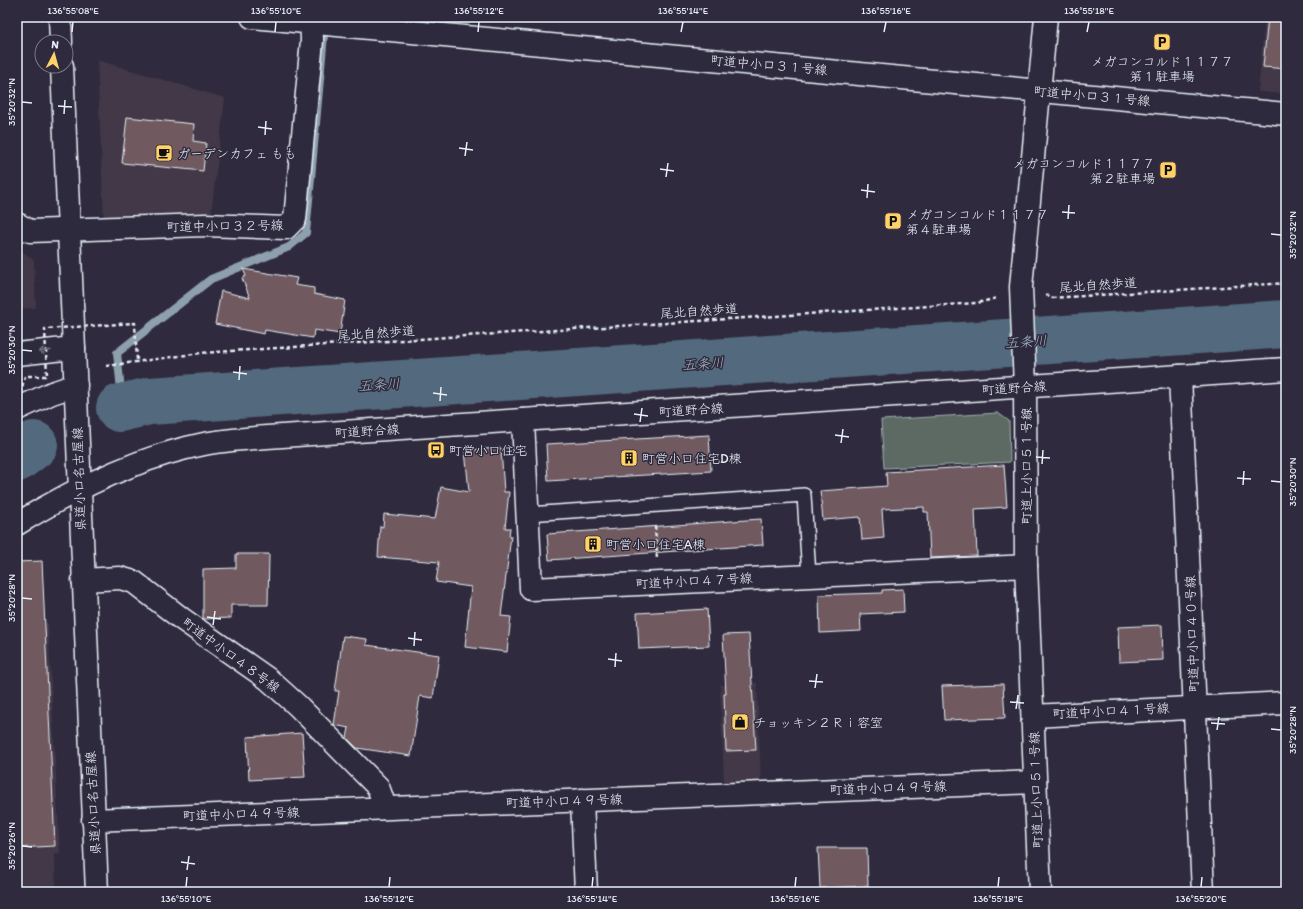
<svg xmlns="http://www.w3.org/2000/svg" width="1303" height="909" viewBox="0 0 1303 909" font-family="Itim,'Klee One',sans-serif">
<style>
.built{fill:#433847}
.green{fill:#5b6b63;stroke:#a2aeae}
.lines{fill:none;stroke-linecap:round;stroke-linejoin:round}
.stream{stroke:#8e9fae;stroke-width:8}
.river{stroke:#52697d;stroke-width:48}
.building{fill:#715a5f;stroke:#e8f1f8}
.lane-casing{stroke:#e8f1f8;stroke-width:16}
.street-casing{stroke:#e8f1f8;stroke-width:25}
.secondary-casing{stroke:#e8f1f8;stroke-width:25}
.path{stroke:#e8f1f8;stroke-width:2.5;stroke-dasharray:4 3;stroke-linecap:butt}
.lane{stroke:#2f2a3d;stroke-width:13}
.street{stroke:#2f2a3d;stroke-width:22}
.secondary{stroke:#2f2a3d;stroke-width:22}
.path-bridge{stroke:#e8f1f8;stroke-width:2.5;stroke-dasharray:4 3;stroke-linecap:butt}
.oneway{stroke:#70707e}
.ticks{fill:none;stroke:#e8f1f8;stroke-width:1.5}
.labels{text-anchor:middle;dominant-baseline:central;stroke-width:3;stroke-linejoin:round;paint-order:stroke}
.poi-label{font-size:13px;fill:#e8f1f8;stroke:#2f2a3d;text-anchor:start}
.street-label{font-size:13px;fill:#e8f1f8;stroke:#2f2a3d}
.water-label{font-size:14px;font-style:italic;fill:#a4b4c1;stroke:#2f2a3d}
.neatline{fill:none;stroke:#e8f1f8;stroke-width:1.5}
.ticks-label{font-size:10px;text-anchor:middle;fill:#e8f1f8}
</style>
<rect width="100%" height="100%" fill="#2f2a3d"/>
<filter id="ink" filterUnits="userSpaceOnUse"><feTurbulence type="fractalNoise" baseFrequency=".025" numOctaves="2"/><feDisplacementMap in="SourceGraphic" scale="8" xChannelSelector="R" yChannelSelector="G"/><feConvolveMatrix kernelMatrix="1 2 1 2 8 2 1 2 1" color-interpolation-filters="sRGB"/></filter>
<g filter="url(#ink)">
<g class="built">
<path d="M1265 17H1286V94L1258 92Z"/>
<path d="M97 60 225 98 211 215 104 222Z"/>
<path d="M17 247 34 260 36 308 17 309Z"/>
<path d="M48 623 60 854H55L56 892H17V624Z"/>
<path d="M757 683 761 782 724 784 720 685Z"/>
</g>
<path class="green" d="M998 413 1009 421 1010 462 884 468 881 420Z"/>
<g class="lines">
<path class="stream" d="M123 408 117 353 211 279 289 247 306 233 325 24"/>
<g class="river">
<path d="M120 408 150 401 1286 324"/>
<path d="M17 458 34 445"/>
</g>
</g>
<g class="building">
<path d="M1268 17H1286V69L1263 67Z"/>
<path d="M127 117 194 124 193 141 206 143 203 171 122 163Z"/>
<path d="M243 269 297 278 295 285 314 288V294L345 300 340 334 314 330 313 338 265 330 264 334 215 324 221 291 250 298 242 278 246 276Z"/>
<path d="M709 435 711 471 548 481 546 444Z"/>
<path d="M501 448 504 492H509L505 528H510L509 536H511L501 616 511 617 507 652 465 647 471 587 436 582 439 562 378 557 380 526 383 527 384 514 435 519 441 487 469 492 465 450Z"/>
<path d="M1004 465 1007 507 975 509 977 556 930 558 928 512H924V507L882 509 884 538 862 540 860 517 823 520 820 491 887 486 886 472Z"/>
<path d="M761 519 763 545 549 560 547 534Z"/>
<path d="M236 554H269L268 605H231V618L203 619V569L236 568Z"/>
<path d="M42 561 55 846 17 848V562Z"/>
<path d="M903 589 904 612 860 614 861 631 820 633 819 595 882 593V590Z"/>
<path d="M707 609 709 646 639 649 637 613Z"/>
<path d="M1162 625 1163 660 1119 662 1118 627Z"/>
<path d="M749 634 756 750 726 751 724 694H726L723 635Z"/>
<path d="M343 636 367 639 366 645 439 655 433 698 420 696 411 756 357 748 347 738 349 728 334 725 339 691H335Z"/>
<path d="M1003 684 1005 718 944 720 942 686Z"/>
<path d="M302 733 305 777 249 780 247 737Z"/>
<path d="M818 848H867L868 886 820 888Z"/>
</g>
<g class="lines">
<defs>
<path id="lane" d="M528 514 804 495 809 576"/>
<g id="street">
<path d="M252 17 1286 114"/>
<path d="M17 224 30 231 205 225 286 228 295 219 312 40 311 17"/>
<path d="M17 354 74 348"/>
<path d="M1180 376 1203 892"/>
<path d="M17 409 52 393 76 385"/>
<path d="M523 420 531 589 1026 566"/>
<path d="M83 580 120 578 134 582 182 619 268 679 298 706 378 787 382 798 383 808"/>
<path d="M1033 716 1286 703"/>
<path d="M582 800 586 892"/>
<path d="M93 820 1035 782"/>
<path d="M1040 892 1026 566 1025 387 1021 287 1046 17"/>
</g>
<g id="secondary">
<path d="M60 17 61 42"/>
<path d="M62 66 97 892"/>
<path d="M17 524C74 489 138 457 204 444 224 440 246 439 267 437L1286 369"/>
</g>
</defs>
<use href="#lane" class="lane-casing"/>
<use href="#street" class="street-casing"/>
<use href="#secondary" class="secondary-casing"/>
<g class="path">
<path d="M1046 294 1052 298 1286 283"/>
<path d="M106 366 201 353 977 303 997 298"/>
<path d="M655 526 657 559"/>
</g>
<use href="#lane" class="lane"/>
<use href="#street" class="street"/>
<use href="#secondary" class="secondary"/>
<path class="path-bridge" d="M17 407 25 376H47L45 329 135 323 137 361"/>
</g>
<defs><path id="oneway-shaft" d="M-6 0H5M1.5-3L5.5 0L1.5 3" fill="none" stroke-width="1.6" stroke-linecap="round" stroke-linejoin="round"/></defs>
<use class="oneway" href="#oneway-shaft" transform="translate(45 351) rotate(174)"/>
</g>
<path class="ticks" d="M72 32 73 22M275 32 276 22M478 32 479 22M681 32 683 22M884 32 886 22M1087 32 1089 22M22 102 32 103M58 106 72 107M64 114 65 100M258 127 272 129M265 135 266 121M459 148 473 150M465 156 467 142M660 169 674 171M666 177 668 163M861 190 875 192M867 198 868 184M1062 212 1075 213M1068 219 1069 205M1271 234 1281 235M22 350 32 351M233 372 247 374M239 380 240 366M433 393 447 395M440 401 441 387M634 414 648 416M640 422 642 408M835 435 849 437M841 443 843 429M1036 457 1050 458M1042 464 1043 450M1237 478 1251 479M1271 481 1281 482M1243 485 1244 471M22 598 32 599M207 617 221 619M213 625 215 611M408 638 422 640M414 646 415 632M608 659 622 661M615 667 616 653M809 681 823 682M815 688 817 674M1010 702 1024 703M1016 709 1018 695M1211 723 1225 724M1271 729 1281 730M1217 730 1219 717M22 846 32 847M181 862 195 864M187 870 189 856M186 887 187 877M389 887 390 877M592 887 593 877M795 887 796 877M998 887 999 877M1201 887 1202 877"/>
<defs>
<symbol id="parking-square" viewBox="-11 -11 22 22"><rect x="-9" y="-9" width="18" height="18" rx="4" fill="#ffd166" stroke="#2f2a3d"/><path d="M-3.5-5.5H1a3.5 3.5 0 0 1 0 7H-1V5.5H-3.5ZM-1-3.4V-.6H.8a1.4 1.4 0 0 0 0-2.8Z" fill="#111"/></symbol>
<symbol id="cafe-square" viewBox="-11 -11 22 22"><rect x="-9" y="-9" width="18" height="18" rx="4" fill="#ffd166" stroke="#2f2a3d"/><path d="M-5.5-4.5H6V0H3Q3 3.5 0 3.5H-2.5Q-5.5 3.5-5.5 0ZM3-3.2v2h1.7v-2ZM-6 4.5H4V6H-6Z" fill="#111"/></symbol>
<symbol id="bus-square" viewBox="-11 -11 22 22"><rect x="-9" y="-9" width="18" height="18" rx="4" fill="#ffd166" stroke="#2f2a3d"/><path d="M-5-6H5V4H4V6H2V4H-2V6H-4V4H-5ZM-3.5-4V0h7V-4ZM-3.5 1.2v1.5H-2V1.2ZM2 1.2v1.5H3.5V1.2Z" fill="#111"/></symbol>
<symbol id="building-square" viewBox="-11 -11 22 22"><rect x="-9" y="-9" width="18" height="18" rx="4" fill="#ffd166" stroke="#2f2a3d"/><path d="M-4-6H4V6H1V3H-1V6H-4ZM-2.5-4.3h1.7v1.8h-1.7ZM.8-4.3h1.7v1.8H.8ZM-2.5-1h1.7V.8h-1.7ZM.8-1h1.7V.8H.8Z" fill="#111"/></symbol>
<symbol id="shop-square" viewBox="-11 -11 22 22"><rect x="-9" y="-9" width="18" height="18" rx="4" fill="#ffd166" stroke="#2f2a3d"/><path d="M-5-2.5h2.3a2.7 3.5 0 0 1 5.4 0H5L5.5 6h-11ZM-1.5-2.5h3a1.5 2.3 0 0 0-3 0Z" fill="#111"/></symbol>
</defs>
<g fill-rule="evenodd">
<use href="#parking-square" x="1152" y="32" width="20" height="20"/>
<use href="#cafe-square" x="154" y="143" width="20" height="20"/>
<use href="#parking-square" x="1158" y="160" width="20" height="20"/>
<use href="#parking-square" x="883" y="211" width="20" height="20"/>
<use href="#bus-square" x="426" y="440" width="20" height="20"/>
<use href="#building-square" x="619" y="448" width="20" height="20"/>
<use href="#building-square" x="583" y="534" width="20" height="20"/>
<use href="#shop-square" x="730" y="712" width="20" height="20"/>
</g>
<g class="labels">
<g class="poi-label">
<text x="1162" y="61" text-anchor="middle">メガコンコルド１１７７<tspan x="1162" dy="15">第１駐車場</tspan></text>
<text x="177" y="153">ガーデンカフェ もも</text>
<text x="1155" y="163" text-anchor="end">メガコンコルド１１７７<tspan x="1155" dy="15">第２駐車場</tspan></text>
<text x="906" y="214">メガコンコルド１１７７<tspan x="906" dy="15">第４駐車場</tspan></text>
<text x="449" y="450">町営小口住宅</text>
<text x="642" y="458">町営小口住宅D棟</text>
<text x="606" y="544">町営小口住宅A棟</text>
<text x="753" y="722">チョッキン２Ｒｉ容室</text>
</g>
<g class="street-label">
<text transform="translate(769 65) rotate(5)">町道中小口３１号線</text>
<text transform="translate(1092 96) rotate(5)">町道中小口３１号線</text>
<text transform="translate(225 226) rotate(-1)">町道中小口３２号線</text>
<text transform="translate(1098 285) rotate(-4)">尾北自然歩道</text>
<text transform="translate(699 311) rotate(-4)">尾北自然歩道</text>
<text transform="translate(376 333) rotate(-4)">尾北自然歩道</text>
<text transform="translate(1014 388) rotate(-4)">町道野合線</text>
<text transform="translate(691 410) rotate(-4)">町道野合線</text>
<text transform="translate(367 431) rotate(-4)">町道野合線</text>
<text transform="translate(1026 466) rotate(-90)">町道上小口５１号線</text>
<text transform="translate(79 479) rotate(-92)">県道小口名古屋線</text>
<text transform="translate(694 581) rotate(-3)">町道中小口４７号線</text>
<text transform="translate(1192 634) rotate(-92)">町道中小口４０号線</text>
<text transform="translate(231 655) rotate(36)">町道中小口４８号線</text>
<text transform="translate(1111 711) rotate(-3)">町道中小口４１号線</text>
<text transform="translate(888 788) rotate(-2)">町道中小口４９号線</text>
<text transform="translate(1036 790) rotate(-92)">町道上小口５１号線</text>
<text transform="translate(564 801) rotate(-2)">町道中小口４９号線</text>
<text transform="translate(93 803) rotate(-93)">県道小口名古屋線</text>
<text transform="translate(241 814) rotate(-2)">町道中小口４９号線</text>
</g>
<g class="water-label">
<text transform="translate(1026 342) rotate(-4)">五条川</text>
<text transform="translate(703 364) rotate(-4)">五条川</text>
<text transform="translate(379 385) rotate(-4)">五条川</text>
</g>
</g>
<rect width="1303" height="909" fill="none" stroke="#2f2a3d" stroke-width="44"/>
<g transform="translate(54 54) rotate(6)"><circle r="19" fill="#2f2a3d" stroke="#797a88"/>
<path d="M0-3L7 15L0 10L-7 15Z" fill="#ffd166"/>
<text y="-6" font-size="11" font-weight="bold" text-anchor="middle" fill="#e8f1f8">N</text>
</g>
<rect x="22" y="22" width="1259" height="865" class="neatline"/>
<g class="ticks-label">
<text x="73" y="14">136°55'08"E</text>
<text x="276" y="14">136°55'10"E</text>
<text x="479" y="14">136°55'12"E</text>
<text x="683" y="14">136°55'14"E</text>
<text x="886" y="14">136°55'16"E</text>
<text x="1089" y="14">136°55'18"E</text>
<text transform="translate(11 102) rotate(-90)" y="4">35°20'32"N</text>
<text transform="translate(1292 235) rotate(-90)" y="4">35°20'32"N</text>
<text transform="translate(11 350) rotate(-90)" y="4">35°20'30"N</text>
<text transform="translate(1292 482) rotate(-90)" y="4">35°20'30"N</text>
<text transform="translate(11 598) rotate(-90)" y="4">35°20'28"N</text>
<text transform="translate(1292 730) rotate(-90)" y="4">35°20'28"N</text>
<text transform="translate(11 846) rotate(-90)" y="4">35°20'26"N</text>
<text x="186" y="902">136°55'10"E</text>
<text x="389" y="902">136°55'12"E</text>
<text x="592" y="902">136°55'14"E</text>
<text x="795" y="902">136°55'16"E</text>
<text x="998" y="902">136°55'18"E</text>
<text x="1201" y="902">136°55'20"E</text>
</g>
</svg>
